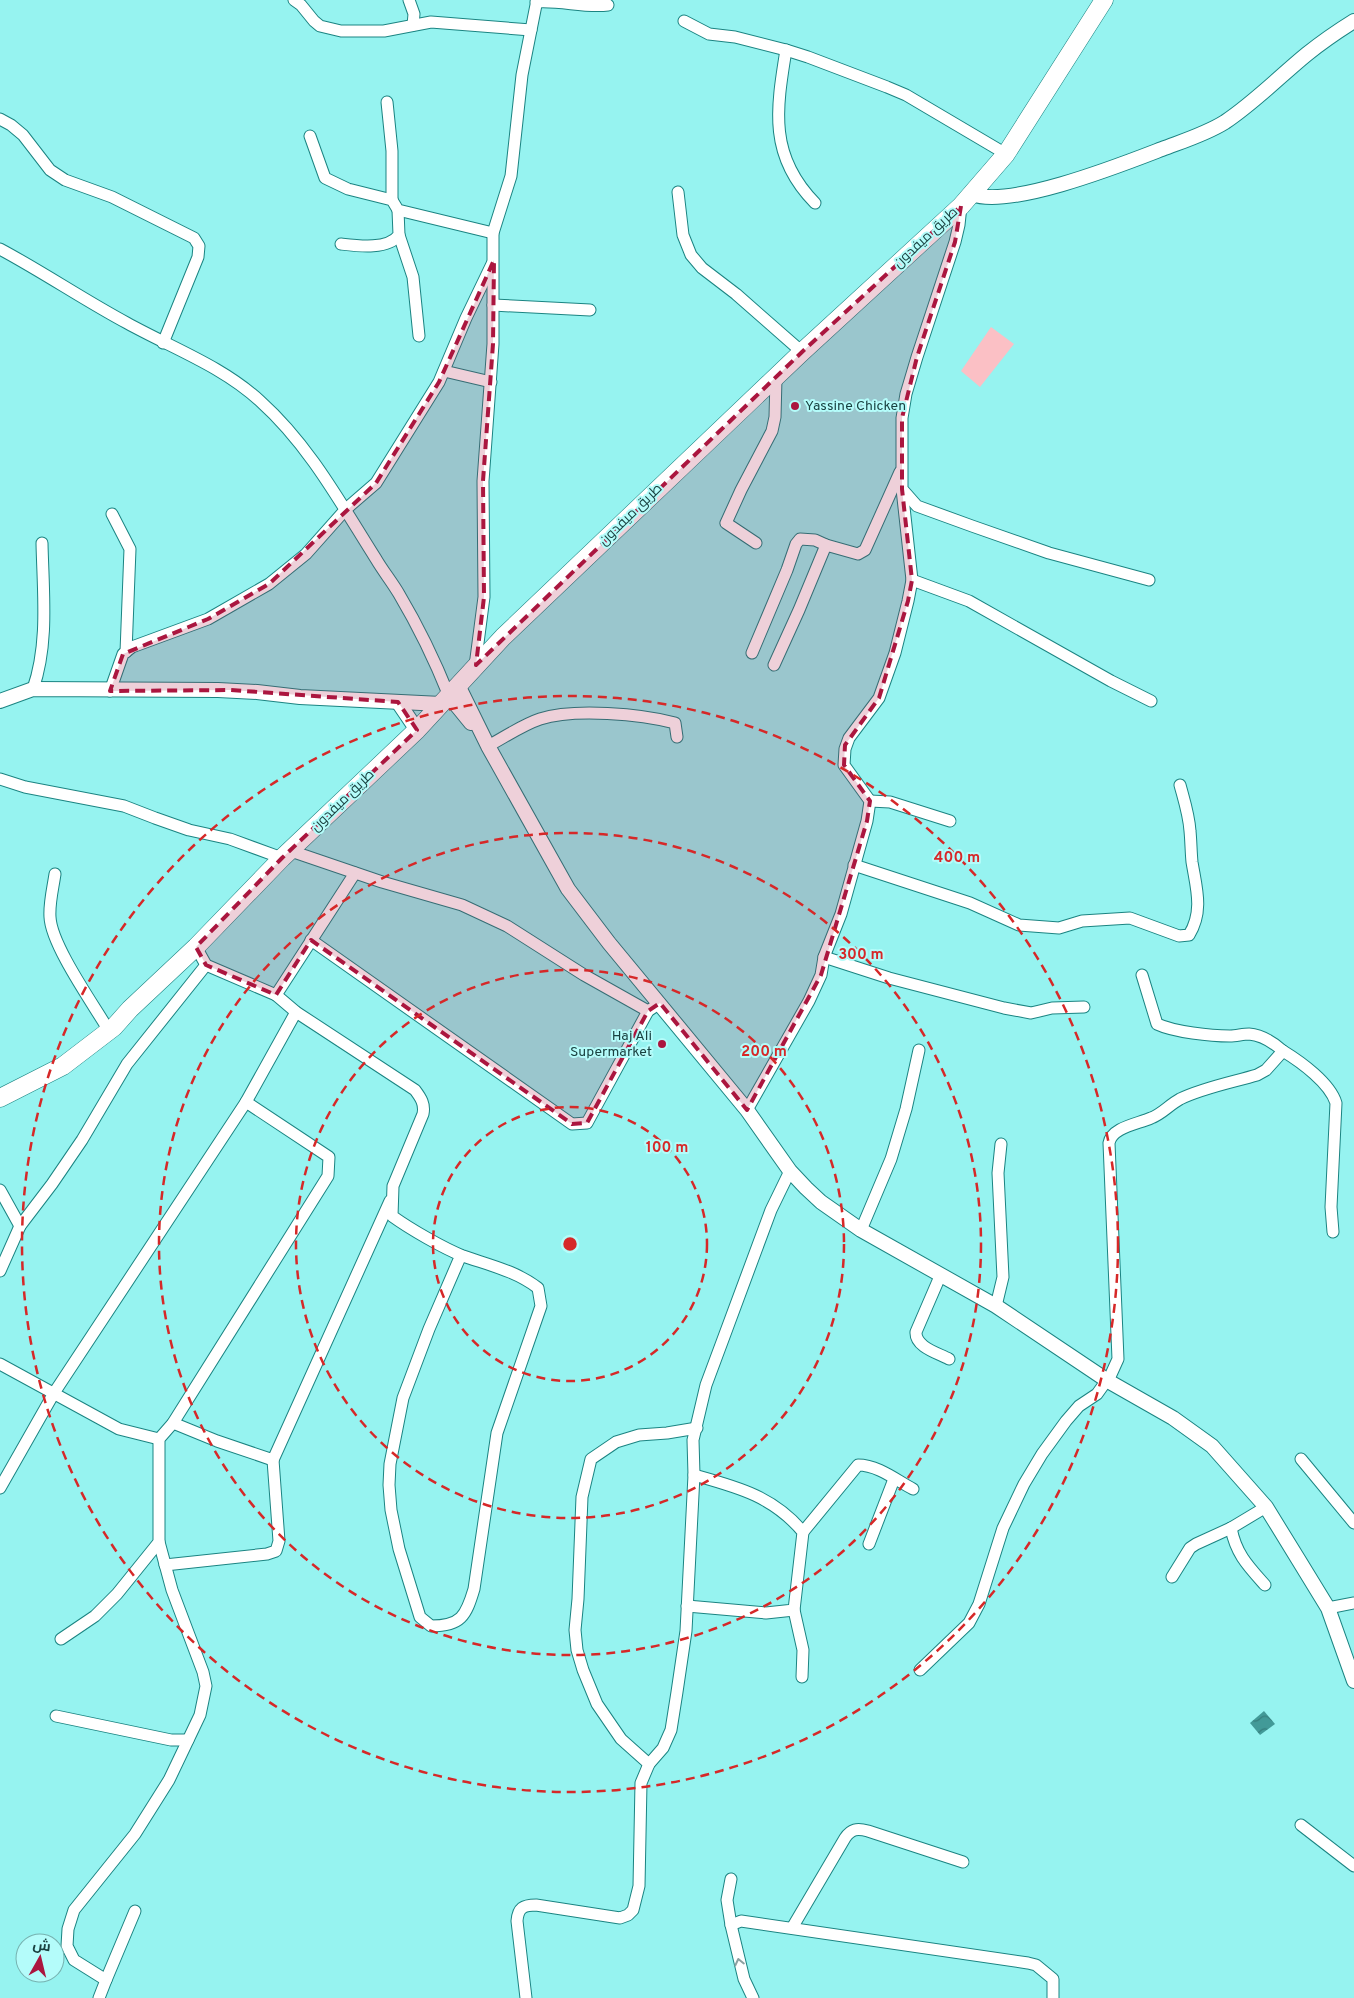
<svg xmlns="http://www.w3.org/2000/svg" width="1354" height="1998" viewBox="0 0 1354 1998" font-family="Overpass,Cairo,sans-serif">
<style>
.garden{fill:#fbc0c5}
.water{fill:url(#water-waves)}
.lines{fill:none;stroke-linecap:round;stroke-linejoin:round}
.minor-casing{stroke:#1b8482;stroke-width:13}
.tertiary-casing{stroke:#1b8482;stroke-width:16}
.primary-casing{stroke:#1b8482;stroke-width:19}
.minor{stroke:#fff;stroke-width:11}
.tertiary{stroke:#fff;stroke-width:14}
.primary{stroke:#fff;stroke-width:18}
.oneway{stroke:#8ca0a0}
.marked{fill:#ab163f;fill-opacity:0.2;stroke:#ab163f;stroke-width:4;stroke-dasharray:10 6;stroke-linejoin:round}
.ring{fill:none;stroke:#d62828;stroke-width:2.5;stroke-dasharray:9 6}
.poi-dot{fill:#ab163f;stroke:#b4fcfa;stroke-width:2}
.labels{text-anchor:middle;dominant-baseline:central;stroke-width:4;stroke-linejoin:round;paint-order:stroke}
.street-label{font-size:14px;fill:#1a4241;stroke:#b4fcfa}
.poi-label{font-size:14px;fill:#1a4241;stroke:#b4fcfa;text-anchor:start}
.centre{fill:#d62828;stroke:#b4fcfa;stroke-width:2.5}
.ring-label{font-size:15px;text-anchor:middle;font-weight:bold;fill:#d62828;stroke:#b4fcfa;stroke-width:4;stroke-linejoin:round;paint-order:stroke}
</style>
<defs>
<pattern id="water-waves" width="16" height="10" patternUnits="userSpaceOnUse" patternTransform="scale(1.25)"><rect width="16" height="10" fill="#429a98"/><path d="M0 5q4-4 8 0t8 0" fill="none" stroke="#367f7e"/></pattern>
</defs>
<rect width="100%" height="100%" fill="#96f3f0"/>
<path class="garden" d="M991 327 1014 344 980 387 961 371Z"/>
<path class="water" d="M1264 1711 1275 1724 1260 1735 1250 1723Z"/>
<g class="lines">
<defs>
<g id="minor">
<path d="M294 0 301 5 314 21 320 26 341 31H384L431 22 531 30"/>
<path d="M409 0 414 14 413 25"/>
<path d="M536 2C561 0 584 8 608 5"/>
<path d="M684 21 709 34 735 37 786 50 808 57 887 87 906 95 1006 154"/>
<path d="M786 50C776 111 769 156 815 203"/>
<path d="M387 102 392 151V200"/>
<path d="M0 119 11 125 23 135 50 170 65 180 112 197 194 238 199 246 198 257 163 343"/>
<path d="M310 136 325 178 348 189 392 200 398 210 493 233"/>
<path d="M678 192 683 235 691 255 702 268 736 294 802 352"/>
<path d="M961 206 959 225 955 242 917 357 906 394 902 418V489L917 506 972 526 1049 553 1149 580"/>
<path d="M399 235 413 277 419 336"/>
<path d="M341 244C358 246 388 250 399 235L398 210"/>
<path d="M0 249C43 272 84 300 127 323 172 348 222 366 260 401 310 446 341 504 376 559 383 571 392 582 399 594 418 626 435 661 449 696"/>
<path d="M493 305 590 310"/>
<path d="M444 371 491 382"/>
<path d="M112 514 130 549 126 652"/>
<path d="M756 543 726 523 741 490 772 431 775 417 776 378"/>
<path d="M912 580 969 601 1111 681 1151 701"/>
<path d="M752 653 787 570 796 544 800 539 815 540 826 545"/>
<path d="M774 665 799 610 826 545 858 554 865 550 900 472"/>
<path d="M475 666 484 597 483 481 493 344V233L511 176 522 75 537 0"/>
<path d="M33 689C49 643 43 592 42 543"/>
<path d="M110 691 123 654 132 647 208 619 269 584 306 554 346 509 376 483 439 382 466 318 492 264"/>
<path d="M488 746C505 737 522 725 540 719 574 708 641 714 675 723L677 737"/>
<path d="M0 779 25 787 124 806 155 818 189 830 230 839 282 858"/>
<path d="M870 801 890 802 950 821"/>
<path d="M291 851 382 882 462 905 507 926 584 975 648 1011"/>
<path d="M854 865 970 903 1019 925 1059 928 1082 921 1130 918 1179 936 1189 935C1204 911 1196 887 1192 862 1191 852 1191 841 1190 831 1189 815 1184 800 1180 785"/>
<path d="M355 873 276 995 296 1012 415 1090C421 1098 425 1104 423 1114L393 1186 392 1216C410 1229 443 1248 463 1256 489 1265 516 1271 538 1288L541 1306 497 1433 474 1589C466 1616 461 1626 431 1626L420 1617 399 1549 391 1510 389 1485 390 1464 403 1398 429 1329 461 1255"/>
<path d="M55 874C53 888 49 903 50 917 51 944 91 1001 106 1026"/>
<path d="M311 940 572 1124 587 1123 648 1011 660 1003"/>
<path d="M196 947 206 965 276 995"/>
<path d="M824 957 889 978 1004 1008 1031 1013 1052 1008 1084 1007"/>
<path d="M1142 975 1157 1024C1174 1032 1211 1036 1230 1036 1236 1036 1243 1034 1249 1034 1262 1035 1274 1043 1283 1051"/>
<path d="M246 1102 296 1012"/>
<path d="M747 1110 809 1001 821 975 824 957 841 914 867 821 870 801 844 765 845 749 849 738 879 698 895 653 908 601 912 580 902 489"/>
<path d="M0 1190 20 1226 52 1184 82 1140 127 1064 206 965"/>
<path d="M861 1230 891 1159 906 1109 919 1050"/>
<path d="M0 1271 20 1226"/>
<path d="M941 1274 916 1332C915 1347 938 1353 949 1359"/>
<path d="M996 1306 1003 1277 998 1173 1001 1144"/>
<path d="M0 1364 119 1429 159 1439"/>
<path d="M1108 1381 1118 1359 1109 1143C1112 1127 1138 1124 1151 1118 1162 1114 1169 1105 1180 1099 1202 1088 1233 1082 1257 1075L1266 1070 1283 1051C1301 1062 1330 1083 1336 1103L1331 1207 1333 1232"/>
<path d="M173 1423 217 1441 273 1460 390 1201"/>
<path d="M1301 1459 1354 1523"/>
<path d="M0 1488 54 1393 246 1102 329 1157 328 1176 173 1423 159 1439V1542L117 1594 95 1616 61 1639"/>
<path d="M1231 1528C1236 1554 1248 1566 1265 1585"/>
<path d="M803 1532 858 1465C878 1465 896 1480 913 1489"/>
<path d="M869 1544 894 1479"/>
<path d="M165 1565 267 1554 276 1551 279 1541 273 1460"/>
<path d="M1172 1577 1190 1548 1196 1544 1231 1528 1266 1507"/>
<path d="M687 1606 766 1613 794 1610 803 1532C773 1496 737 1487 694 1475"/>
<path d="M1328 1608 1354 1603"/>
<path d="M794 1610 803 1650 802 1677"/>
<path d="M920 1670 969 1623 979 1604 1003 1528 1024 1484 1042 1454 1066 1421 1079 1406 1097 1394 1107 1380"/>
<path d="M56 1716 171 1740H188"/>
<path d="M649 1764 621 1739 597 1704 583 1670 577 1650 575 1630 578 1599 582 1497 591 1459 616 1442 639 1435 667 1433 697 1428"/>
<path d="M1301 1825 1354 1866"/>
<path d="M731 1879 727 1900 731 1925 744 1979 753 1998"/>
<path d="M731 1925 741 1921 1028 1963 1036 1965 1053 1979V1998"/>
<path d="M792 1928 845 1838C851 1829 857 1828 868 1831L963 1862"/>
<path d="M106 1980 135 1911"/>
<path d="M99 1998 106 1980 74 1960 67 1946 68 1929 74 1910 135 1834 169 1780 200 1715 206 1686 203 1672 172 1590 159 1542"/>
<path d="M526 1998 517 1921C518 1908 523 1905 536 1905L620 1918 628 1915 633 1910 639 1886 641 1783 649 1764 663 1748 671 1730 677 1692 686 1631 694 1475 693 1440 706 1385 725 1334 771 1210 790 1171"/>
</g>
<g id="tertiary">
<path d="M972 194C1010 209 1123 164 1162 149 1183 141 1206 134 1225 122 1255 102 1280 76 1307 54 1322 42 1338 31 1354 21"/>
<path d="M458 685 488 746 568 889 609 943 747 1110 790 1171 806 1188 821 1202 861 1230 996 1306 1108 1381 1173 1418 1212 1446 1266 1507 1298 1559 1328 1608 1354 1681"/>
<path d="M449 696 471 723"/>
<path d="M0 701 33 689 218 690 257 692 300 697 441 704"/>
<path d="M398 702 417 730"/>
</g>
<path id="primary" d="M0 1098 63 1066 114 1027 130 1009 196 947 282 858 417 730 503 637 802 352 961 206 1006 154 1104 0"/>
</defs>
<use href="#minor" class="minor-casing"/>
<use href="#tertiary" class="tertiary-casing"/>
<use href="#primary" class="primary-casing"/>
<use href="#minor" class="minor"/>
<use href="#tertiary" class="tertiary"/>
<use href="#primary" class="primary"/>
</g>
<defs><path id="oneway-chevron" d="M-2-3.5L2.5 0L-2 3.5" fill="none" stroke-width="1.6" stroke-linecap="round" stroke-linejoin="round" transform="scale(1.25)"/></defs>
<use class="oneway" href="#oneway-chevron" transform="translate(739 1962) rotate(-103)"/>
<path class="marked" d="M961 206 955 242 917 357 902 418V489L912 580 908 601 879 698 845 745 844 765 870 801 867 821 821 975 747 1110 660 1003 648 1011 587 1123 572 1124 311 940 276 995 206 965 196 947 282 858 417 730 398 702 231 690 110 691 123 654 208 619 269 584 376 483 439 382 494 260 493 344 483 481 484 597 476 665 802 352Z"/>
<g class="ring">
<circle cx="570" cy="1244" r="137"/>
<circle cx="570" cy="1244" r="274"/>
<circle cx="570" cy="1244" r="411"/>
<circle cx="570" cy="1244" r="548"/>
</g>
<g class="poi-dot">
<circle cx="795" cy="406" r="5"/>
<circle cx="662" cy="1044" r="5"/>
</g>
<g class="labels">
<g class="street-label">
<text transform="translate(926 238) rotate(-43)">طريق ميفدون</text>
<text transform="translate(631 515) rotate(-44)">طريق ميفدون</text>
<text transform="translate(343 801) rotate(-44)">طريق ميفدون</text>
</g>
<g class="poi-label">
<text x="805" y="406">Yassine Chicken</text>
<text x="652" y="1036" text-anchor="end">Haj Ali<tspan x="652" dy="16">Supermarket</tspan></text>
</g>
</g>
<circle cx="570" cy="1244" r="8" class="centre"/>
<g class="ring-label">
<text x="957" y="862">400 m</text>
<text x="861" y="959">300 m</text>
<text x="764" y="1056">200 m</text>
<text x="667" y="1152">100 m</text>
</g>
<g transform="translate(40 1958) rotate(8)"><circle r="24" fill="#b4fcfa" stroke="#76b2b0"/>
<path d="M0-4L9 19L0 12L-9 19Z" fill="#ab163f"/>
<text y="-8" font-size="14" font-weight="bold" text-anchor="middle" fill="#1a4241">ش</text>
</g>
</svg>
